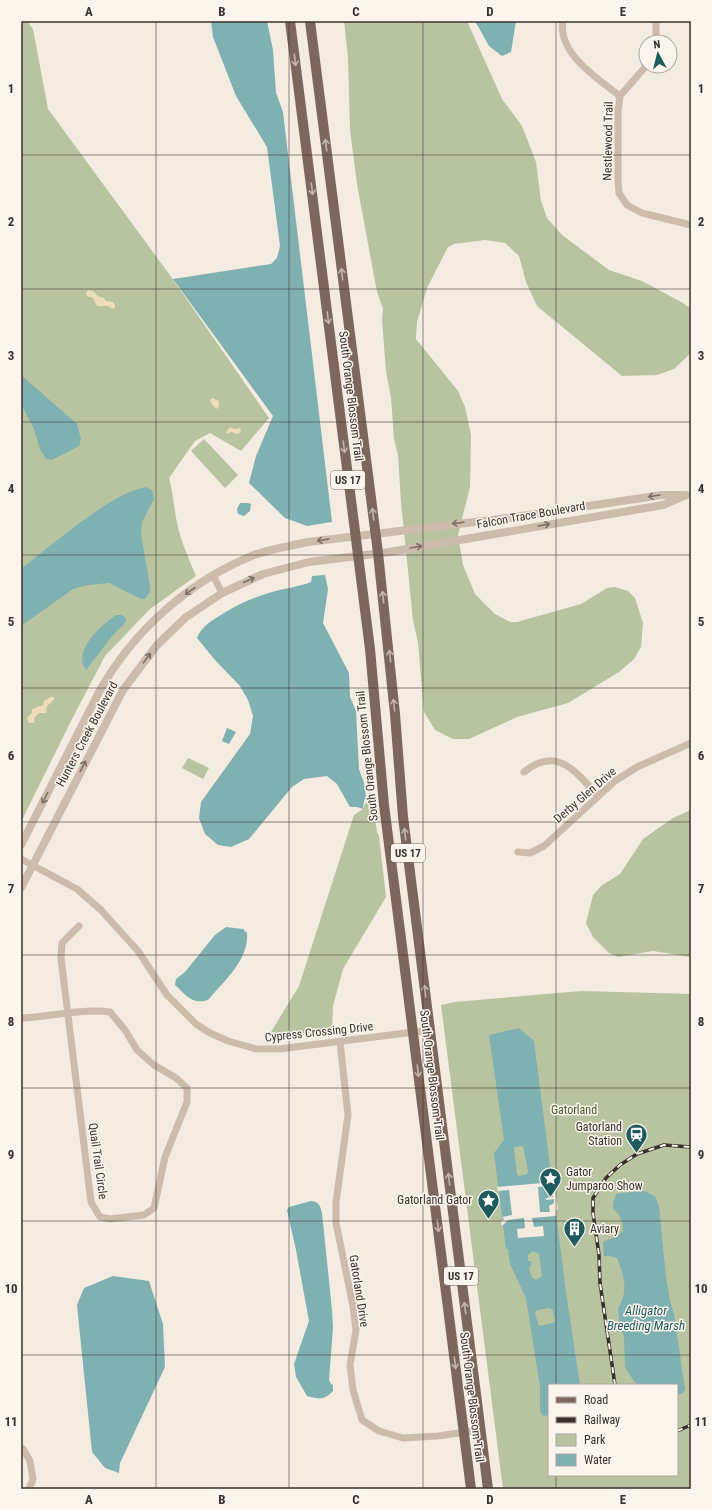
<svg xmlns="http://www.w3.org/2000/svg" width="712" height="1510" viewBox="0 0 712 1510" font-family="'Roboto Condensed',sans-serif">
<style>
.green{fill:#b8c4a0;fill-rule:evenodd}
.sand{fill:#efdcb8}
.water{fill:#7fb0b2;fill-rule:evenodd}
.pier{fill:#f4ebe1;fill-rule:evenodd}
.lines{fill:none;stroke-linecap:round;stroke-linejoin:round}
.minor{stroke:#cdbbac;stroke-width:7}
.tertiary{stroke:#cdbbac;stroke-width:8}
.primary{stroke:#7d675c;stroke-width:10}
.rail-casing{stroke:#3b302b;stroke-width:3.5}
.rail{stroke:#fbf5ee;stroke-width:2;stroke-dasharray:6;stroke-linecap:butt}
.oneway{stroke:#c2b5ac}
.oneway2{stroke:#7d6f65}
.grid{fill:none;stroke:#3b302b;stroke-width:1;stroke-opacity:0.55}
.labels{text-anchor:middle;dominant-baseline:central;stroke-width:3;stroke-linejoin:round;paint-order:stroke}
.shield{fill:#fbf5ee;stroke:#756b66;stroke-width:1}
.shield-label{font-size:11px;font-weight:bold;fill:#3b302b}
.street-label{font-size:12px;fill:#3b302b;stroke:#fbf5ee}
.park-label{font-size:12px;fill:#4a5a2e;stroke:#fbf5ee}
.poi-label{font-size:12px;fill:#3b302b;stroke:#fbf5ee;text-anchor:end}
.water-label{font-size:13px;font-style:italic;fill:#1f5a5e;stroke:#fbf5ee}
.neatline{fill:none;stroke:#3b302b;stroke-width:1.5}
.grid-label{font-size:13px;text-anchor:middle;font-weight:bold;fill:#3b302b}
</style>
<rect width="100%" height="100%" fill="#f4ebe1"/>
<g class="green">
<path d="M21 21H27L33 29 48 109 172 278 269 418 241 451 210 433 195 441 169 478C173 493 174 508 177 523 181 542 189 559 196 576L150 609 105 656 72 719 21 822Z"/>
<path d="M344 21H467L502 99 522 126 536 162 541 201 547 218 562 235 609 270 642 281 683 303 691 309V353L674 369 657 375 622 376 537 306 526 282 519 256 505 243 485 240 454 244 448 247 427 288 417 322 416 339 458 391 465 407 471 435 470 487 458 535 463 565 475 594 495 614 510 622H517L581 604 607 588 615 587 628 591 635 598 643 623 641 647 634 659 619 672 568 703 517 717 469 739H453L435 730 424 712 418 643 413 620 401 502 398 455 394 439 391 397 386 372 382 320 383 309 377 292 357 184 350 130 348 57Z"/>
<path d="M204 439 238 475 225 488 191 451Z"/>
<path d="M188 758 209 768 203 779 182 768Z"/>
<path d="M367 799 373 803 377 832 379 836 386 897 343 969 333 1006 332 1030 279 1038 278 1033 271 1032 299 986 354 815 363 809Z"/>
<path d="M691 810V957L653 951 618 957 609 953 593 937 586 923 593 895 601 886 620 874 643 839 673 818Z"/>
<path d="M581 991 691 994V1489H503L441 1005 455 1002ZM549 1385H677V1475H549Z"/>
</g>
<g class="sand">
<path d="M88 290 93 291 98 296 104 298 106 301 113 302 115 305V307L113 309 108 306H97L93 298 87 296 86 293Z"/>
<path d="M212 398 219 401 218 409 214 407 210 401Z"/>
<path d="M230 427 234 429 240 428 241 431 238 434 231 432 227 434 226 432Z"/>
<path d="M51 697H54V700L47 706 46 713H39L35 717 34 723H29L27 718 32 713V709L43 705 44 701Z"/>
</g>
<g class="water">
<path d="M211 21H267L273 50 276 93 283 112 332 522 307 526 285 518 249 483 256 456 273 416 173 279 271 264 277 258 280 246 267 147 236 96 213 37Z"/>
<path d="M475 21H516L511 52 502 56 489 46Z"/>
<path d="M21 375 77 424 81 439 79 446 52 460 46 459 40 449 34 429 21 404Z"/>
<path d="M145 487 152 490 154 499 142 522 141 534 150 586V592L145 599H141L109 583 88 585 73 589 21 626V569C42 552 63 535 85 519 104 506 121 493 145 487Z"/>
<path d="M240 503H248L251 504 250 511 244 516 238 514 237 509Z"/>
<path d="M325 575 328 589 323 623 349 673 350 697 356 711 359 769 364 783 366 797 364 801 363 809 357 807H350L337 784 327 776 304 779 292 787 249 839 231 847 218 845 205 834 199 818 201 802 250 734 253 716 248 700 240 686 215 660 197 638C201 627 212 620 221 615 239 604 252 598 272 592 285 588 299 587 311 582L312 576Z"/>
<path d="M116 615H121L125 617 126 622 113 635 86 670C72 651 101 625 116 615Z"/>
<path d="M227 728 236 732 229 744 222 741Z"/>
<path d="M226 927 243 929 247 933C249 960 224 981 208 1000 192 1005 186 995 175 985L176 979 185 972 215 935Z"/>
<path d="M519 1028 534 1041 566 1292 580 1385H549V1415L543 1416 540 1411V1387L526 1298 510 1264 508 1249H506L494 1153 504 1140 489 1035ZM523 1146 528 1171 527 1174 519 1176 517 1174 514 1149 515 1147ZM533 1251 539 1254 542 1275C534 1286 530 1274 529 1267L531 1266V1261H528V1255ZM550 1308 553 1311 555 1321 553 1323 539 1326 535 1314 537 1310Z"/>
<path d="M644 1191 655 1196 659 1206 666 1277 670 1301 674 1314 685 1390 682 1394 677 1395V1385H638L633 1380 625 1367 624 1336 620 1328 618 1308C629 1291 624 1275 617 1258L609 1256H604L603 1242 617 1236 623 1231C623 1222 620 1214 613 1209V1203L616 1194 621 1193Z"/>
<path d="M311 1201C320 1202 320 1206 322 1213L332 1310 333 1328 329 1380 331 1384 333 1385V1391C323 1401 320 1399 307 1396L296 1377 294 1364 309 1321 296 1250 287 1210 289 1207Z"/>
<path d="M113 1276 149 1281 163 1324 165 1367 120 1463 119 1473 105 1468 92 1452 77 1305 84 1288Z"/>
</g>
<path class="pier" d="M554 1182 558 1209 556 1210V1216L532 1218 534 1227 543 1226 544 1236 518 1238 517 1229 525 1228 524 1218 508 1220 502 1226 501 1222 504 1219 502 1217 512 1215 509 1190 498 1191 497 1187ZM552 1185V1187L548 1189 549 1191 553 1193V1197L547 1198 545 1199 547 1200 554 1199V1203L549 1206 550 1212H540L538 1187Z"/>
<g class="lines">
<g class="minor">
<path d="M563 21C557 53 598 79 620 96"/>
<path d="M656 21V42"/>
<path d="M646 66 620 96 618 112V180L619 193 627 205 642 213 691 225"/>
<path d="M213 575 222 593"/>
<path d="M524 772C557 745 576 772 598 796"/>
<path d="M518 852 530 853 544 846 615 781 637 767 691 743"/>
<path d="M21 859 77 889 101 910 138 951 167 995 196 1024 210 1033 228 1041 256 1049H279L430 1030"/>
<path d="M21 1018C51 1017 80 1008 110 1012L125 1030 137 1050 154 1065 176 1078 187 1088V1102L165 1157 154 1208 144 1215 110 1219 100 1217 91 1202 61 958 62 943 79 926"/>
<path d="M340 1042 348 1115 336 1202V1223L353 1306 356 1330 350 1365 353 1390 362 1420 379 1431 403 1438 438 1436 480 1430"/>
<path d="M445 1283 461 1281"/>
<path d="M23 1449 30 1461 33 1479 29 1489"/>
</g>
<g class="tertiary">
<path d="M21 845 99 692C133 631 189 581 254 555 271 549 290 546 308 542L508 518 662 495H682"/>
<path d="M21 888 123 690 157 645 185 618 222 593 263 574 309 562 390 552 663 505 686 495"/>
</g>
<g class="primary">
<path d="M290 21 370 649 384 805 471 1489"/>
<path d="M310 21 378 553 395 714 403 817 488 1489"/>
</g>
<defs>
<g id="rail">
<path d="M615 1385 600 1283 599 1255 593 1213V1198L606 1178 620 1165 637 1154 664 1145 691 1147"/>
<path d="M677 1431 691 1425"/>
</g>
</defs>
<use href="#rail" class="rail-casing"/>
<use href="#rail" class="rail"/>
</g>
<defs><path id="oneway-shaft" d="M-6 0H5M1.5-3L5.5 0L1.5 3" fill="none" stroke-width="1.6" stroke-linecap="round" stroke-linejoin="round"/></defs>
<g class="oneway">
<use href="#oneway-shaft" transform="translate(295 60) rotate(83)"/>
<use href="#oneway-shaft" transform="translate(326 145) rotate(-97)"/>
<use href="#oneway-shaft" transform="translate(312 189) rotate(83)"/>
<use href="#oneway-shaft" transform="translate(342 274) rotate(-97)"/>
<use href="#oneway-shaft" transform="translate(328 318) rotate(83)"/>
<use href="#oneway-shaft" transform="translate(344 447) rotate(83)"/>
<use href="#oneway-shaft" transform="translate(373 514) rotate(-97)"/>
<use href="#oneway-shaft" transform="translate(383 597) rotate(-97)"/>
<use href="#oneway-shaft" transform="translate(390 656) rotate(-96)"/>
<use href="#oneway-shaft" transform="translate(394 705) rotate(-96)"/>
<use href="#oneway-shaft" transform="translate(405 834) rotate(-97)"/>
<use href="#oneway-shaft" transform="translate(425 991) rotate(-97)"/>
<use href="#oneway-shaft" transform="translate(418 1071) rotate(83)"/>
<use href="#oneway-shaft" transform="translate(449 1179) rotate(-97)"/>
<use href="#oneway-shaft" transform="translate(438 1226) rotate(83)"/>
<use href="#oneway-shaft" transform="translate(465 1308) rotate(-97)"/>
<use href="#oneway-shaft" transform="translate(455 1363) rotate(83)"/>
</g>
<g class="oneway2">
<use href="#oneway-shaft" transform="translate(654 496) rotate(171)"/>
<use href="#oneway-shaft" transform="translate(458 523) rotate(173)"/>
<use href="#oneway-shaft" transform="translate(544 525) rotate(-10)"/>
<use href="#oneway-shaft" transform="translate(323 540) rotate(171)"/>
<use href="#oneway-shaft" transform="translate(416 547) rotate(-10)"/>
<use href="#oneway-shaft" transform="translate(249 580) rotate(-24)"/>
<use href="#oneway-shaft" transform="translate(190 591) rotate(145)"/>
<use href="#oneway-shaft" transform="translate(147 658) rotate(-53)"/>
<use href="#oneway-shaft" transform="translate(83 766) rotate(-63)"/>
<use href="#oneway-shaft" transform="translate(45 798) rotate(117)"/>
</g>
<path class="grid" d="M156 21V1489M289 21V1489M423 21V1489M556 21V1385M21 155H691M21 289H691M21 422H691M21 555H691M21 688H691M21 822H691M21 955H691M21 1088H691M21 1221H691M21 1355H691M556 1475V1489"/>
<defs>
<symbol id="station-pin" viewBox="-11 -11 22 30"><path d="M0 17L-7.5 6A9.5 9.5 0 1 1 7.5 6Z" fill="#1f5a5e" stroke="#fbf5ee"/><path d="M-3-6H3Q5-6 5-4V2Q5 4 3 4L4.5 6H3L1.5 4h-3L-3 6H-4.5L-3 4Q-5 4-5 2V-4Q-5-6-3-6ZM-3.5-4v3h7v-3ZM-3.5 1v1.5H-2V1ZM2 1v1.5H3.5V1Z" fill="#fff"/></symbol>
<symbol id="sight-pin" viewBox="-11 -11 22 30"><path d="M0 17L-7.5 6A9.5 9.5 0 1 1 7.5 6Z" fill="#1f5a5e" stroke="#fbf5ee"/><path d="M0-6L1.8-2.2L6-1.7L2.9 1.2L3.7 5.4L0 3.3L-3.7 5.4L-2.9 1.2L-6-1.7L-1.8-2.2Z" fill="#fff"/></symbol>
<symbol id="building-pin" viewBox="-11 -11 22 30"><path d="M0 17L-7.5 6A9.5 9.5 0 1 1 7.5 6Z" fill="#1f5a5e" stroke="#fbf5ee"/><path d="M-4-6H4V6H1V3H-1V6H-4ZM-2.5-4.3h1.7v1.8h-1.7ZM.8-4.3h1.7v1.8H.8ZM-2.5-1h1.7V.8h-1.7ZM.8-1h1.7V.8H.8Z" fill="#fff"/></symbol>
</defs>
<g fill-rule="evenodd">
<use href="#station-pin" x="624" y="1122" width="25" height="34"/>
<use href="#sight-pin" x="538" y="1166" width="25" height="34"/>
<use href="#sight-pin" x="476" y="1188" width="25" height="34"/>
<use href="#building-pin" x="562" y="1216" width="25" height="34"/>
</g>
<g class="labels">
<g class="shield">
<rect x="331" y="471" width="34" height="18" rx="3"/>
<rect x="391" y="844" width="34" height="18" rx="3"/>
<rect x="444" y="1267" width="34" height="18" rx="3"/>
</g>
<g class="shield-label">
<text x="348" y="480">US 17</text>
<text x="408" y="853">US 17</text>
<text x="461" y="1276">US 17</text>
</g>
<g class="street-label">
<text transform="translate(608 141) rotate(-89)">Nestlewood Trail</text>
<text transform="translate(351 396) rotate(83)">South Orange Blossom Trail</text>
<text transform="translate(531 515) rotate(-10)">Falcon Trace Boulevard</text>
<text transform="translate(87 734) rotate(-62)">Hunters Creek Boulevard</text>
<text transform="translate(367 756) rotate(-96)">South Orange Blossom Trail</text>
<text transform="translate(585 795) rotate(-41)">Derby Glen Drive</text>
<text transform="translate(319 1032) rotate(-6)">Cypress Crossing Drive</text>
<text transform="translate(432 1075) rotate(83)">South Orange Blossom Trail</text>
<text transform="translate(98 1161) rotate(82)">Quail Trail Circle</text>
<text transform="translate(359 1291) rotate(81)">Gatorland Drive</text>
<text transform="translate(472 1397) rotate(83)">South Orange Blossom Trail</text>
</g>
<g class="park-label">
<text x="574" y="1110">Gatorland</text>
</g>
<g class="poi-label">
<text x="622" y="1127">Gatorland<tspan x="622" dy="14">Station</tspan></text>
<text x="566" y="1172" text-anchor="start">Gator<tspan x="566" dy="14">Jumparoo Show</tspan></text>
<text x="472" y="1200">Gatorland Gator</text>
<text x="590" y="1229" text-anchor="start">Aviary</text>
</g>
<g class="water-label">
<text x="646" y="1310">Alligator<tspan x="646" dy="15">Breeding Marsh</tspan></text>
</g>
</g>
<rect width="712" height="1510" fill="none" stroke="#fbf5ee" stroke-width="44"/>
<rect x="548" y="1384" width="130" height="92" fill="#fbf5ee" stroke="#aea6a0"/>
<rect x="556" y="1397" width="20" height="6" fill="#7d675c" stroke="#aea6a0"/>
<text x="584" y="1404" font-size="12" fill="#3b302b">Road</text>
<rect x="556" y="1417" width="20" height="6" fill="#3b302b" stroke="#aea6a0"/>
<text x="584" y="1424" font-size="12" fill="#3b302b">Railway</text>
<rect x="556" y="1434" width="20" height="12" fill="#b8c4a0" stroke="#aea6a0"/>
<text x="584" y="1444" font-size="12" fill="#3b302b">Park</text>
<rect x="556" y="1454" width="20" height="12" fill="#7fb0b2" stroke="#aea6a0"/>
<text x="584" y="1464" font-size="12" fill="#3b302b">Water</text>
<g transform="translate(658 54) rotate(353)"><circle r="19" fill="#fbf5ee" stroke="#aea6a0"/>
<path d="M0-3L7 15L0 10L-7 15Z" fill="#1f5a5e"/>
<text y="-6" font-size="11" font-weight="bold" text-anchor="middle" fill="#3b302b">N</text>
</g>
<rect x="22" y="22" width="668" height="1466" class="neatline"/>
<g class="grid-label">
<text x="89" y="16">A</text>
<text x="222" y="16">B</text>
<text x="356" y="16">C</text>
<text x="490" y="16">D</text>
<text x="623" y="16">E</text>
<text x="11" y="93">1</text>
<text x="701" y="93">1</text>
<text x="11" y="226">2</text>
<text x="701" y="226">2</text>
<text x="11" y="360">3</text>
<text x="701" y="360">3</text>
<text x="11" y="493">4</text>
<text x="701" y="493">4</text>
<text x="11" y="626">5</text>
<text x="701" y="626">5</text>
<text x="11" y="760">6</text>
<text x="701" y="760">6</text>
<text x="11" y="893">7</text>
<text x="701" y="893">7</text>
<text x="11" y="1026">8</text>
<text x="701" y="1026">8</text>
<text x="11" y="1159">9</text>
<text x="701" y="1159">9</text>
<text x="11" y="1293">10</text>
<text x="701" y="1293">10</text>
<text x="11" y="1426">11</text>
<text x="701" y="1426">11</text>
<text x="89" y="1504">A</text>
<text x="222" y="1504">B</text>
<text x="356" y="1504">C</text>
<text x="490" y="1504">D</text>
<text x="623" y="1504">E</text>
</g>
</svg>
